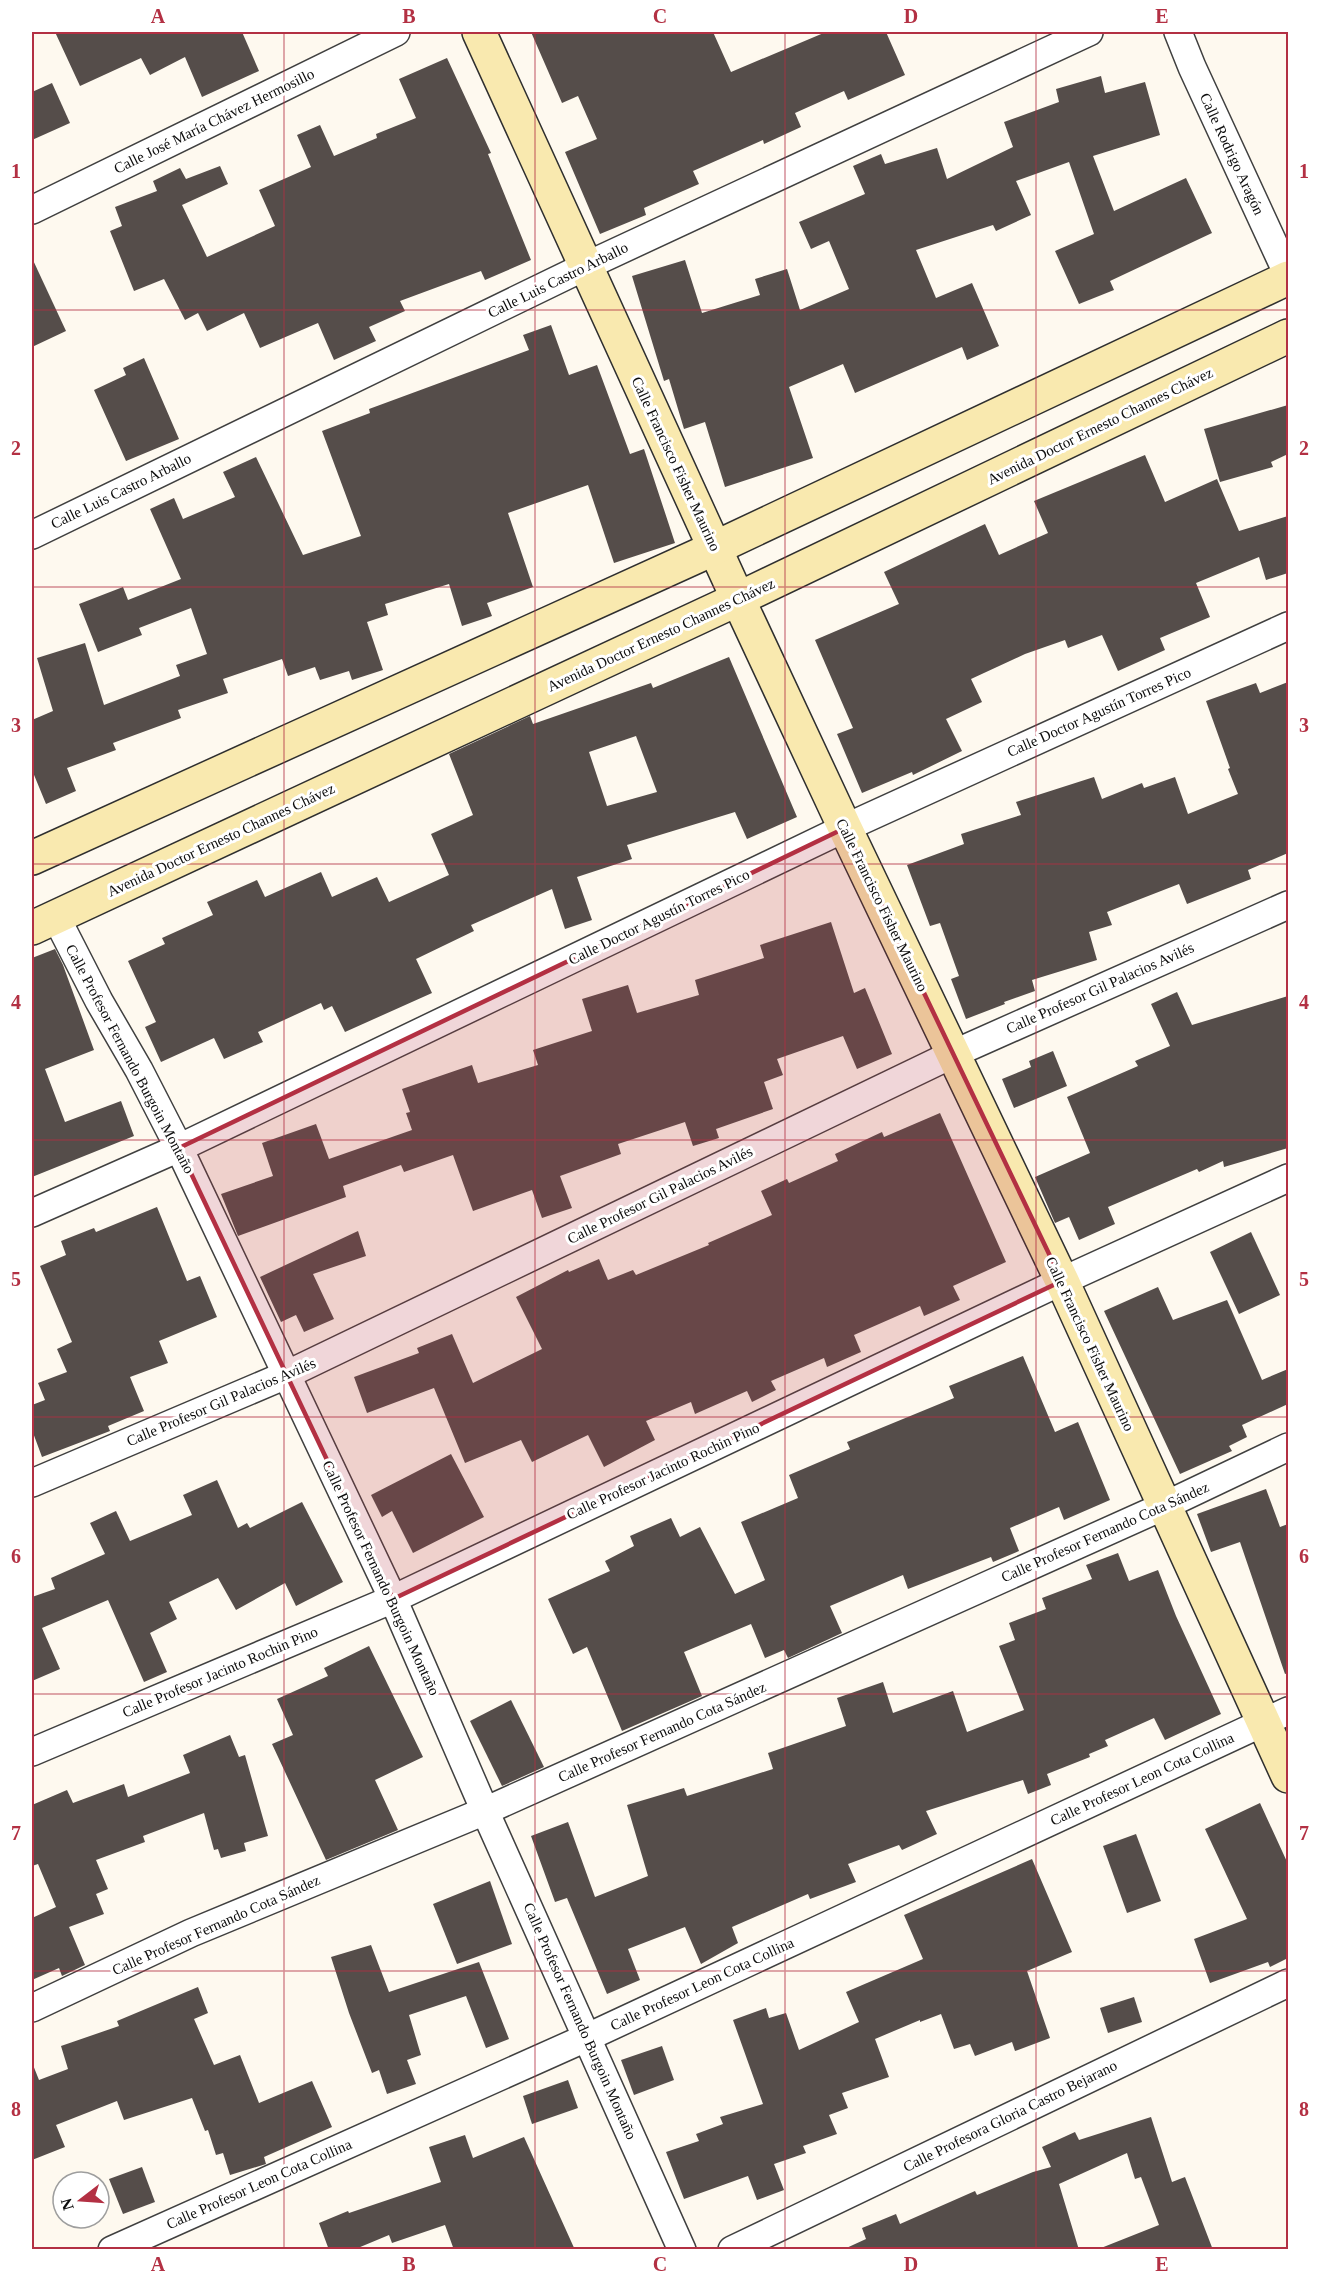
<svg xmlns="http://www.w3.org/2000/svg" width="1320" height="2281" viewBox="0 0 1320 2281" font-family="'Times New Roman',serif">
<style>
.building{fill:#554d4a;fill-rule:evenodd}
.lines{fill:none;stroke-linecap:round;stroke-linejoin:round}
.street-casing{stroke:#404040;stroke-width:30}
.secondary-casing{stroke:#2f2f2f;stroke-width:36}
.street{stroke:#fff;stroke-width:27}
.secondary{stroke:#f9e9af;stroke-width:33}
.marked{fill:#b33043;fill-opacity:0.2;stroke:#b33043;stroke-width:4.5;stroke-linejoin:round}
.grid{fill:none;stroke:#b33043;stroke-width:1.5;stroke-opacity:0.55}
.labels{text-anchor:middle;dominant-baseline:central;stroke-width:6;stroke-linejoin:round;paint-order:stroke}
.street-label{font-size:15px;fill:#0d0d0d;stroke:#fff}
.neatline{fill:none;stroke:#b33043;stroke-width:2}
.grid-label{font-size:20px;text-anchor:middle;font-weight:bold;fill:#b33043}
</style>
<rect width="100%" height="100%" fill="#fef9ef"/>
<g class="building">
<path d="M55 32H242L259 71 202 97 185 57 150 75 141 58 80 86Z"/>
<path d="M531 32H713L731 72 826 32H886L905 75 848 100 844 91 795 113 801 127 764 144 763 140 693 171 699 184 644 208 646 215 600 234 565 152 597 139 578 96 562 103Z"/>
<path d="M447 58 491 153 488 154 531 260 485 280 481 271 400 301 405 311 369 327 376 341 334 360 318 323 260 348 244 313 207 331 198 313 185 320 164 279 134 291 110 231 122 226 115 207 157 191 153 181 180 168 186 179 220 166 228 184 182 205 207 257 275 226 259 190 311 167 297 135 320 125 334 156 377 138 376 134 416 118 399 79Z"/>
<path d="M1101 76 1105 93 1145 82 1160 135 1093 156 1114 211 1186 178 1212 233 1110 281 1114 290 1079 304 1055 251 1094 234 1069 162 1016 181 1031 215 996 231 993 225 916 250 936 298 972 283 999 346 967 360 962 347 855 393 843 364 789 387 813 458 725 487 705 422 684 429 669 379 664 381 632 276 685 260 702 313 760 295 755 279 787 269 800 310 849 289 829 241 811 249 799 222 865 194 853 166 881 154 885 164 937 148 947 179 1013 147 1004 122 1059 102 1056 89Z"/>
<path d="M52 83 70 123 32 140V92Z"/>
<path d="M32 258 66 331 32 347Z"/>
<path d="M551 325 569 375 597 365 630 454 644 449 675 543 614 563 588 485 508 513 533 587 487 603 492 616 462 626 449 584 385 604 388 615 367 622 383 670 352 680 349 671 320 680 315 667 288 676 282 659 223 679 228 693 178 710 181 718 113 743 116 750 67 768 76 791 46 804 32 770V720L53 711 37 658 85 643 104 705 180 676 176 665 207 654 191 608 139 628 142 635 98 652 79 604 123 587 128 600 181 579 150 509 174 498 183 519 235 497 223 472 256 457 303 555 361 536 322 431 370 413 369 409 529 350 523 335Z"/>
<path d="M144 358 179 439 126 461 94 390 126 375 123 368Z"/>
<path d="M1288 405V454L1271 462 1273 467 1220 482 1204 429Z"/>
<path d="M1145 455 1165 502 1217 479 1239 531 1288 516V573L1266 580 1259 557 1196 583 1210 617 1160 638 1165 650 1118 671 1102 635 1068 648 1065 640 1025 654 971 679 982 702 946 719 962 751 913 775 912 772 862 793 837 734 853 728 815 640 899 604 884 572 985 524 999 555 1048 533 1034 501Z"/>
<path d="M729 657 797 817 747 839 735 812 627 845 632 859 577 877 592 920 565 929 552 889 471 925 474 931 416 959 432 993 345 1032 332 1006 324 1010 321 1003 258 1032 263 1042 224 1059 214 1038 161 1062 145 1027 156 1022 128 961 165 944 162 938 213 915 207 902 257 880 265 897 321 872 332 897 377 877 389 902 449 875 431 834 473 815 449 754 530 716 533 724 651 683 653 688ZM636 736 657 792 607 806 589 752Z"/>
<path d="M1288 682V853L1248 870 1251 879 1187 904 1179 884 1107 912 1112 925 1089 932 1097 960 1032 980 1035 991 1004 1002 1005 1004 966 1019 951 979 959 976 940 923 930 926 907 865 964 844 961 834 1021 815 1016 802 1094 777 1102 799 1142 783 1144 788 1175 777 1188 814 1238 794 1228 769 1230 768 1206 701 1256 683 1260 693Z"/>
<path d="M831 922 854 993 865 988 892 1054 857 1069 843 1036 777 1059 783 1075 764 1082 773 1109 716 1129 719 1138 693 1146 685 1122 618 1144 621 1154 560 1176 572 1208 542 1218 532 1190 473 1211 453 1155 404 1172 401 1165 343 1186 346 1197 238 1236 221 1194 273 1176 262 1143 316 1124 329 1159 412 1130 406 1113 410 1112 402 1089 472 1065 478 1083 538 1065 533 1050 592 1031 582 999 628 985 637 1013 699 995 695 980 764 958 760 945Z"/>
<path d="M55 949 63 965 94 1050 45 1069 65 1122 121 1101 134 1136 32 1177V958Z"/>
<path d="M1177 992 1192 1025 1288 996V1148L1224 1167 1223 1161 1199 1172 1197 1169 1108 1207 1115 1224 1079 1240 1069 1217 1055 1223 1035 1177 1090 1153 1067 1097 1138 1066 1135 1061 1170 1046 1151 1004Z"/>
<path d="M1053 1051 1067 1086 1014 1108 1002 1079 1031 1067 1029 1061Z"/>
<path d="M940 1113 1006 1262 953 1286 960 1300 924 1316 920 1306 854 1335 861 1352 827 1367 824 1358 771 1381 776 1390 752 1402 747 1391 695 1414 691 1402 646 1421 655 1440 604 1467 588 1435 532 1462 521 1440 465 1463 434 1388 367 1413 354 1377 419 1353 417 1348 452 1334 473 1383 542 1349 516 1297 568 1270 569 1272 599 1259 608 1280 633 1270 636 1275 709 1245 708 1243 772 1215 761 1191 787 1179 789 1183 838 1161 835 1154 882 1132 884 1137Z"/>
<path d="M157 1207 187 1281 200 1276 217 1317 159 1341 168 1363 130 1377 144 1411 108 1426 110 1431 42 1457 32 1430V1405L45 1400 38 1383 67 1372 57 1349 72 1342 40 1266 66 1255 61 1241 94 1228 96 1232Z"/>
<path d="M358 1231 366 1256 313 1274 334 1319 304 1332 296 1315 281 1322 260 1277Z"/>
<path d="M1251 1232 1280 1295 1239 1314 1210 1252Z"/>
<path d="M1158 1287 1173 1320 1227 1300 1262 1380 1288 1369V1404L1242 1425 1247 1437 1229 1446 1232 1451 1180 1474 1104 1311Z"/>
<path d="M1023 1356 1055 1432 1078 1422 1110 1500 1064 1520 1059 1507 1010 1528 1019 1551 993 1562 991 1557 908 1589 903 1575 830 1606 842 1633 788 1658 784 1650 765 1658 751 1624 684 1652 702 1696 622 1731 587 1647 573 1654 548 1599 610 1571 605 1561 634 1546 630 1536 671 1518 680 1537 700 1527 735 1594 765 1580 741 1522 798 1498 789 1475 850 1449 847 1442 954 1398 949 1386Z"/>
<path d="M451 1454 484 1517 413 1553 392 1511 382 1517 371 1495Z"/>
<path d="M217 1480 238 1528 247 1523 250 1528 302 1502 343 1582 296 1606 285 1583 236 1610 218 1578 169 1602 177 1619 150 1633 167 1672 144 1682 108 1600 42 1628 60 1669 32 1681V1597L55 1589 51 1578 105 1554 90 1523 116 1511 130 1541 192 1515 183 1495Z"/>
<path d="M1266 1489 1280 1527 1288 1524V1673L1285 1674 1240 1542 1211 1552 1197 1514Z"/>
<path d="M1118 1553 1129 1581 1158 1570 1176 1616 1221 1714 1165 1740 1154 1718 1105 1740 1108 1746 1089 1754 1090 1757 1047 1774 1051 1785 1028 1794 1023 1780 926 1811 937 1834 902 1850 899 1845 848 1864 856 1882 810 1899 808 1894 732 1927 738 1943 701 1964 685 1927 628 1949 640 1980 607 1994 567 1898 555 1902 531 1836 568 1822 595 1897 648 1876 627 1805 684 1788 687 1796 773 1769 768 1753 846 1726 837 1698 883 1682 893 1713 953 1691 967 1732 1024 1710 999 1646 1015 1640 1009 1623 1046 1609 1042 1598 1092 1579 1086 1565Z"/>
<path d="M369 1646 423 1757 375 1780 398 1830 326 1860 272 1744 293 1735 277 1699 328 1676 324 1668Z"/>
<path d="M511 1700 544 1767 502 1786 470 1721Z"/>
<path d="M230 1735 239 1757 245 1755 268 1836 244 1843 246 1851 221 1858 218 1849 214 1850 204 1813 143 1836 145 1842 96 1860 108 1889 96 1894 104 1914 69 1927 85 1965 62 1976 59 1968 32 1980V1918L56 1907 38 1864 32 1866V1805L67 1790 73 1803 124 1784 128 1797 190 1773 183 1755Z"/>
<path d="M1260 1803 1288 1864V1958L1270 1967 1268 1962 1210 1983 1194 1939 1247 1919 1205 1829Z"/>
<path d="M1136 1834 1161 1901 1127 1913 1103 1846Z"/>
<path d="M1032 1859 1072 1952 1027 1971 1050 2038 1015 2051 1012 2042 975 2056 970 2044 954 2049 941 2014 920 2022V2020L875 2039 889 2077 842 2093 848 2108 829 2115 837 2134 803 2146 806 2153 774 2164 784 2190 757 2200 748 2176 684 2199 666 2152 699 2141 696 2134 723 2124 720 2117 763 2104 733 2020 766 2008 769 2018 786 2013 799 2050 859 2022 846 1992 923 1959 904 1915Z"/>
<path d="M490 1881 512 1944 457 1964 433 1904Z"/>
<path d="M371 1945 389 1992 479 1962 509 2039 486 2048 466 1996 409 2015 421 2055 407 2060 416 2084 387 2094 379 2070 372 2073 349 2013 331 1957Z"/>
<path d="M198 1987 208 2013 194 2019 214 2065 240 2055 259 2103 312 2081 332 2127 264 2157 266 2164 230 2175 223 2153 216 2155 208 2130 205 2131 192 2098 124 2120 117 2101 56 2125 65 2147 32 2160V2066L33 2065 39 2080 68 2069 61 2046 119 2026 117 2021Z"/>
<path d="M1134 1997 1142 2022 1108 2033 1100 2008Z"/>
<path d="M662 2046 674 2080 634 2095 621 2060Z"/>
<path d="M568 2080 578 2108 532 2124 523 2096Z"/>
<path d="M1151 2117 1172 2182 1185 2177 1213 2250H1101V2248L1159 2225 1141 2177 1135 2179 1127 2153 1059 2184 1079 2250H842L866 2239 862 2228 896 2214 900 2224 975 2191 977 2195 1033 2172 1051 2167 1042 2147 1075 2132 1079 2140Z"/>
<path d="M465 2135 473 2158 524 2137 575 2250H454L445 2225 392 2243 389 2235 353 2250H329L319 2223 348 2211 349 2213 441 2182 429 2147Z"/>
<path d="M142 2167 155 2202 123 2214 109 2179Z"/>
</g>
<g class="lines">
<defs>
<g id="street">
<path d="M1178 32 1192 67 1288 275"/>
<path d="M32 210 396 32"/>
<path d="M32 535 586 266 1089 32"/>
<path d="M56 917 99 1001 139 1070 179 1148 393 1599 485 1811 682 2250"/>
<path d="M32 1213 179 1148 845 828 1288 626"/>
<path d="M32 1483 286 1375 953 1054 1288 905"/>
<path d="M32 1752 393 1599 1062 1281 1288 1178"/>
<path d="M32 2008 191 1933 485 1811 1164 1506 1288 1447"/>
<path d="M112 2250 588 2037 1288 1711"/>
<path d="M732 2250 1288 1983"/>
</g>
<g id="secondary">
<path d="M479 32 738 599 845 828 1062 1281 1288 1776"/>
<path d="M32 858 715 548 1288 278"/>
<path d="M32 928 738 599 1288 336"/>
</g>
</defs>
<use href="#street" class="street-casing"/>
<use href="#secondary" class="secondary-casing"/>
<use href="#street" class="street"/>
<use href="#secondary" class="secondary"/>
</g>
<path class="marked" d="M845 828 1062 1281 393 1599 179 1148Z"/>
<path class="grid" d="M284 32V2250M535 32V2250M785 32V2250M1036 32V2250M32 310H1288M32 587H1288M32 864H1288M32 1140H1288M32 1417H1288M32 1694H1288M32 1971H1288"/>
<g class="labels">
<g class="street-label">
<text transform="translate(214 121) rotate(-26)">Calle José María Chávez Hermosillo</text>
<text transform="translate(1232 154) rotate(65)">Calle Rodrigo Aragón</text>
<text transform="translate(558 280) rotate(-26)">Calle Luis Castro Arballo</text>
<text transform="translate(1100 426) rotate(-26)">Avenida Doctor Ernesto Channes Chávez</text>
<text transform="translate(676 464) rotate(65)">Calle Francisco Fisher Maurino</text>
<text transform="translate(121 491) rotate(-26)">Calle Luis Castro Arballo</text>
<text transform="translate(661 635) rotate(-25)">Avenida Doctor Ernesto Channes Chávez</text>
<text transform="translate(1099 712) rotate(-24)">Calle Doctor Agustín Torres Pico</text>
<text transform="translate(221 840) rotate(-25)">Avenida Doctor Ernesto Channes Chávez</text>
<text transform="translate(882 905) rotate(64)">Calle Francisco Fisher Maurino</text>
<text transform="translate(659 917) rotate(-26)">Calle Doctor Agustín Torres Pico</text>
<text transform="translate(1100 988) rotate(-24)">Calle Profesor Gil Palacios Avilés</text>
<text transform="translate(130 1059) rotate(62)">Calle Profesor Fernando Burgoin Montaño</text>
<text transform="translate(660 1195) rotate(-26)">Calle Profesor Gil Palacios Avilés</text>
<text transform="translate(1090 1344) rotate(65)">Calle Francisco Fisher Maurino</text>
<text transform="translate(221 1402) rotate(-23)">Calle Profesor Gil Palacios Avilés</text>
<text transform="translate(663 1471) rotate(-25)">Calle Profesor Jacinto Rochin Pino</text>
<text transform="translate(1105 1532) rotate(-24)">Calle Profesor Fernando Cota Sández</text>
<text transform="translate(381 1578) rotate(65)">Calle Profesor Fernando Burgoin Montaño</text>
<text transform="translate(220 1672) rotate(-23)">Calle Profesor Jacinto Rochin Pino</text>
<text transform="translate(662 1732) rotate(-24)">Calle Profesor Fernando Cota Sández</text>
<text transform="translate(1142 1779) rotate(-25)">Calle Profesor Leon Cota Collina</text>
<text transform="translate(216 1925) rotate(-24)">Calle Profesor Fernando Cota Sández</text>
<text transform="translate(702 1984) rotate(-25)">Calle Profesor Leon Cota Collina</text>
<text transform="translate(580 2021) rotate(66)">Calle Profesor Fernando Burgoin Montaño</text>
<text transform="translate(1010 2116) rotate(-26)">Calle Profesora Gloria Castro Bejarano</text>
<text transform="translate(259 2184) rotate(-24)">Calle Profesor Leon Cota Collina</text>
</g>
</g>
<rect width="1320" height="2281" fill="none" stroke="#ffffff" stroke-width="66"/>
<g transform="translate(81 2200) rotate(253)"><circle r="28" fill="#ffffff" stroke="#9e9e9e" stroke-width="1.5"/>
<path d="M0-4.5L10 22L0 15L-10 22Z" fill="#b33043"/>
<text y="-9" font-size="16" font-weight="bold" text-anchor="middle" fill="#0d0d0d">N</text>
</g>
<rect x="33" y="33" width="1254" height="2215" class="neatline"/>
<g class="grid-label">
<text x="158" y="23">A</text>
<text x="409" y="23">B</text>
<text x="660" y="23">C</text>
<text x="911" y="23">D</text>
<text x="1162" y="23">E</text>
<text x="16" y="178">1</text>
<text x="1304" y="178">1</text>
<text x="16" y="455">2</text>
<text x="1304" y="455">2</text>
<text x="16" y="732">3</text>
<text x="1304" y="732">3</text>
<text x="16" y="1009">4</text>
<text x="1304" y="1009">4</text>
<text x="16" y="1286">5</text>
<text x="1304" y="1286">5</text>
<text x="16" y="1563">6</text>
<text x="1304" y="1563">6</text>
<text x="16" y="1840">7</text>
<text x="1304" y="1840">7</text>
<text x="16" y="2116">8</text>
<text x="1304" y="2116">8</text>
<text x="158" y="2271">A</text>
<text x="409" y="2271">B</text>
<text x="660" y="2271">C</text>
<text x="911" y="2271">D</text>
<text x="1162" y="2271">E</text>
</g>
</svg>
